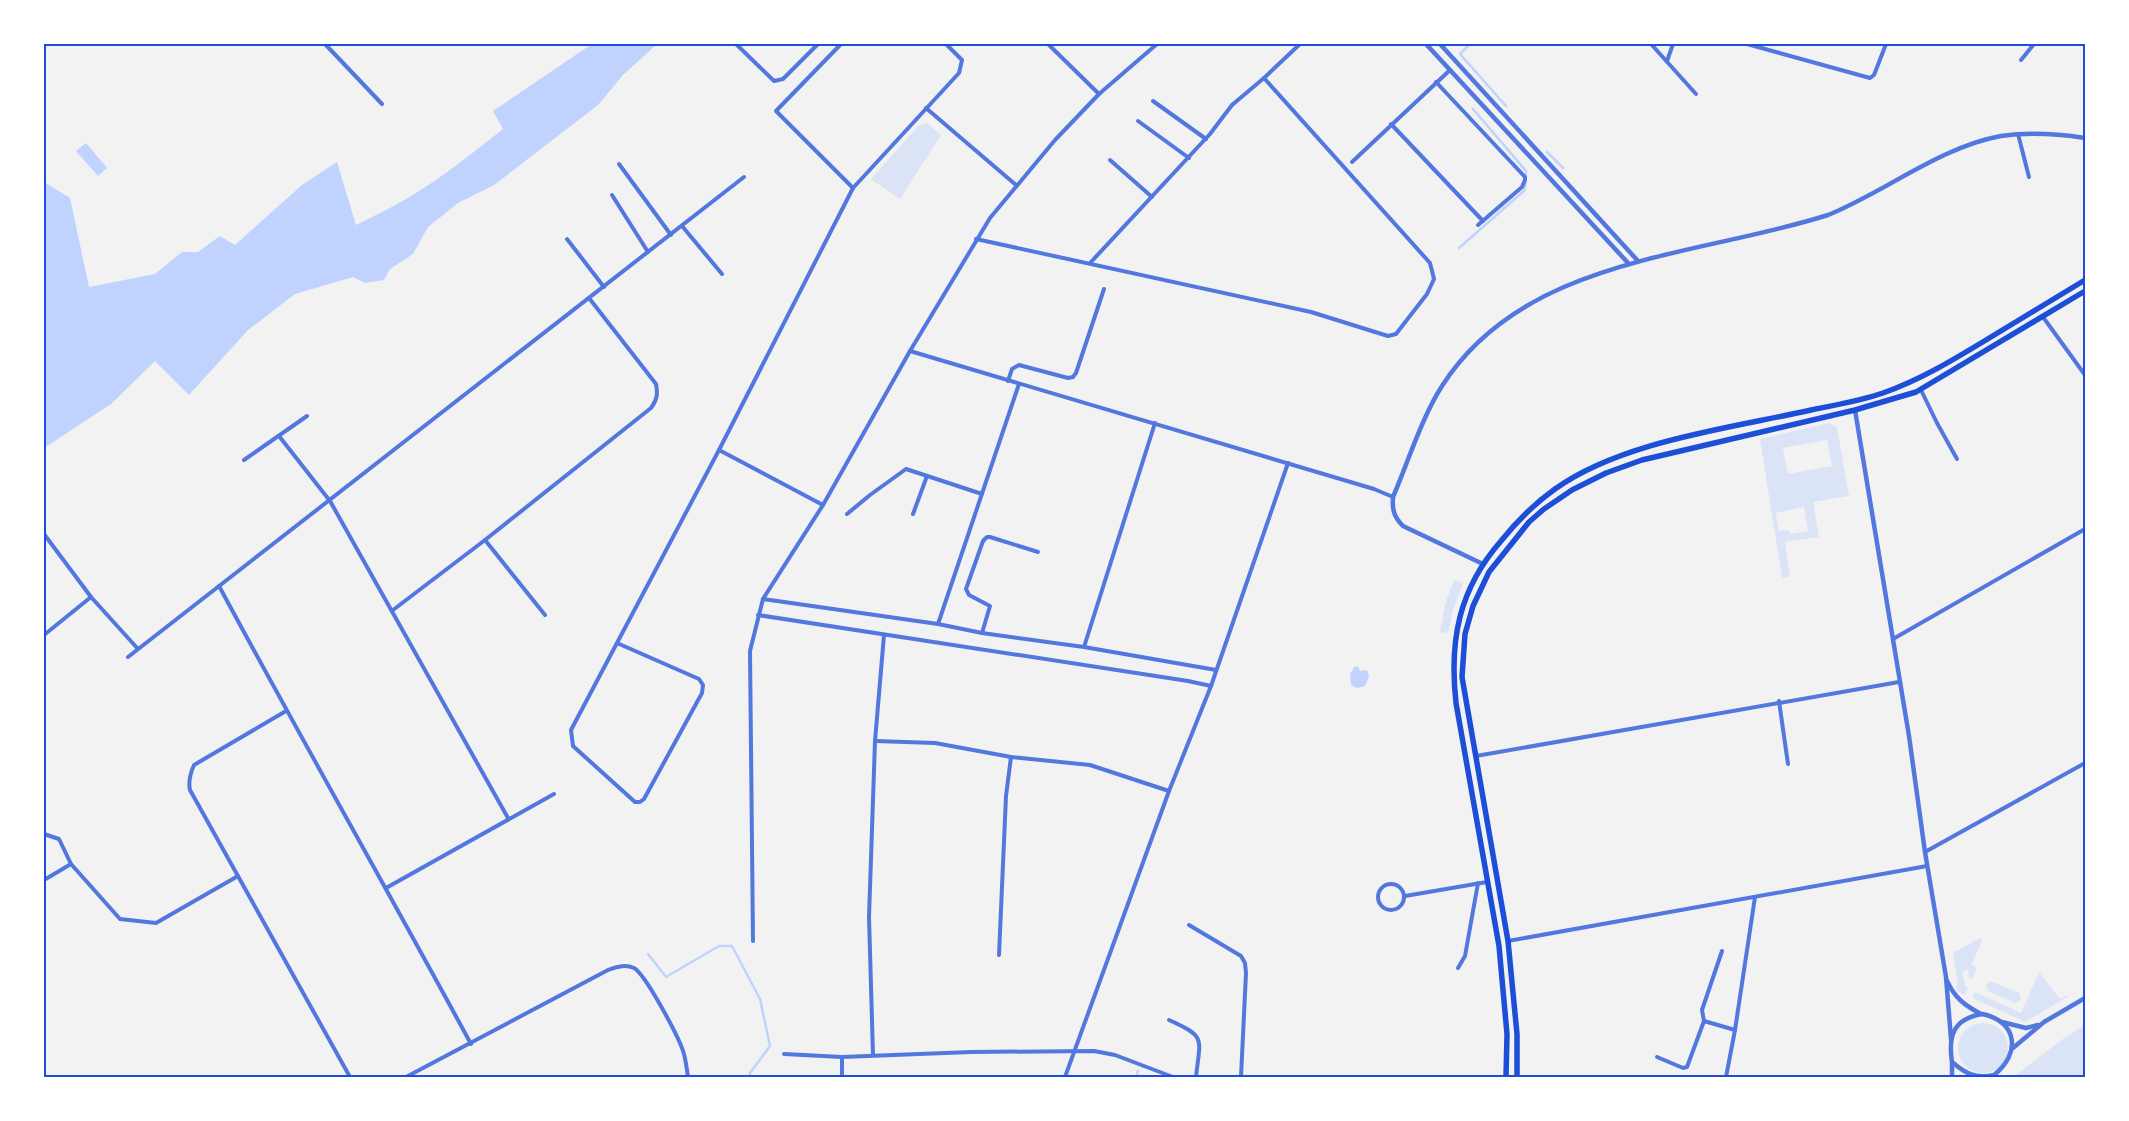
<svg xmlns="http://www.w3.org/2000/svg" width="2129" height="1121" viewBox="0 0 2129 1121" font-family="Manrope,sans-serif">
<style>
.green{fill:#dbe4f7;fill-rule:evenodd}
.water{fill:#bfd3fe}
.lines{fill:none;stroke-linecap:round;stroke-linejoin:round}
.stream{stroke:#bfd3fe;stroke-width:2.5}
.minor{stroke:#5277de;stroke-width:4}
.tertiary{stroke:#5277de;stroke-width:4.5}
.primary{stroke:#1d4ed8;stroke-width:5.5}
.neatline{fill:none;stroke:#1d4ed8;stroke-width:2}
</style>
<rect width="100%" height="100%" fill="#f2f2f2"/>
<g class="green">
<path d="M927 123 941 135 900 199 871 179 919 125Z"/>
<path d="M1829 423 1837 427 1849 496 1813 502 1819 537 1785 542 1790 576 1782 578 1760 439ZM1827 440 1832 466 1788 474 1783 448ZM1804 507 1808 531 1790 534 1789 530 1779 531 1776 513Z"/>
<path d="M1454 580 1463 583 1453 610 1448 633 1440 632 1445 604Z"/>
<path d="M1980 938 1982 941 1971 965 1977 968 1972 979 1969 977 1968 970 1962 971 1965 986 1968 988 1965 995 1957 991 1956 986 1958 985 1953 952 1959 950Z"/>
<path d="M2039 972 2060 999 2068 995 2069 996 2025 1022 1972 998 1975 992 2021 1013Z"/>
<path d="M1990 981 2019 993 2021 999 2015 1003 1988 991 1986 985Z"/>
<circle cx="1983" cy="1048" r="25"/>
<path d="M2085 1025V1077H2013L2067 1036Z"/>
</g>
<g class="water">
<path d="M592 44 656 45 623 75 598 105 494 185 458 203 428 227 413 254 390 269 384 280 365 283 353 277 295 294 248 330 189 395 155 361 111 404 44 448V182L70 198 89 287 155 274 182 252H198L220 236 235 245 302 185 337 162 356 225C373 216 391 208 408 198 441 178 473 153 503 129L493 111Z"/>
<path d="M86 143 107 168 98 176 76 151Z"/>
<path d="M1358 666 1360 671 1367 670 1369 677 1365 686 1357 688 1351 685 1350 673 1352 672 1354 667Z"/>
</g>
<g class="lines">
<g class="stream">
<path d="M1470 44 1460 54 1506 106"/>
<path d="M1547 152 1563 168"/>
<path d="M1459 248 1525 190 1526 171 1473 109"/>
<path d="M648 954 666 977 719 946H732L760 999 770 1046 750 1073 749 1077"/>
<path d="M1136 1077 1138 1071"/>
</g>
<g class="minor">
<path d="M325 44 382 104"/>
<path d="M736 44 774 81 783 79 818 44"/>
<path d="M841 44 776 111 853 188"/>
<path d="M1048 44 1099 94"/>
<path d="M1651 44 1696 94"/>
<path d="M1747 44 1870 78 1874 75 1886 44"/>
<path d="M2021 60 2034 44"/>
<path d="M1667 61 1673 44"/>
<path d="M1436 82 1525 177V180L1522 187 1478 225"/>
<path d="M1153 101 1206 139"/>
<path d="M926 108 1016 185"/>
<path d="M1138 121 1189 158"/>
<path d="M1391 124 1483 221"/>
<path d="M2018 134 2029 177"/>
<path d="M1110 160 1152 197"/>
<path d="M1352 162 1450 70"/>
<path d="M619 164 671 235"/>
<path d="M612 195 648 252"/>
<path d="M682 226 722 274"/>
<path d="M567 239 604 287"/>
<path d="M976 239 1311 312 1388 336 1396 334 1427 294 1434 279 1430 263 1264 78"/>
<path d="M1091 262 1210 134 1232 105 1264 78 1300 44"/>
<path d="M2043 317 2085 375"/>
<path d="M910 351 1374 489 1393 497"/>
<path d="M1008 381 1012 369 1019 365 1068 378 1073 377 1076 373 1104 289"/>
<path d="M1921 390 1937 423 1957 459"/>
<path d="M279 436 330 501 508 818"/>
<path d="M719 450 823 505"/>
<path d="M244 460 307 416"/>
<path d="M847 514 870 495 906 469 982 494"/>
<path d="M913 514 927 476"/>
<path d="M44 534 91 597 138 649"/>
<path d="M485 540 545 615"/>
<path d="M219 586C302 740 388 891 471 1044"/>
<path d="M763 599 938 624 982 633 1084 647 1216 670"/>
<path d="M393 610 485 540 651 408C657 400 658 394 656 384L589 298"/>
<path d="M758 615 1188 681 1211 686"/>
<path d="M938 624 1019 384"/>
<path d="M982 633 990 606 969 595 966 589 983 541 987 537H990L1038 552"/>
<path d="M44 635 91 597"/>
<path d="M1893 639 2085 529"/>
<path d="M617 643 699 679 703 685 702 693 644 799 640 802H635L573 746 571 730 719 450 853 188 959 73 962 60 946 44"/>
<path d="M1084 647 1155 423"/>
<path d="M128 657 744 177"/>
<path d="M1779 701 1788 764"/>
<path d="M286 711 194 765C190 774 188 781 190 790L350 1077"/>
<path d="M875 741 935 743 1011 757 1090 765 1169 791"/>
<path d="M1476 756 1899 682"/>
<path d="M44 834 59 839 71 864 120 919 156 923 238 876"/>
<path d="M1925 852 2085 763"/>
<path d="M44 880 71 864"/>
<circle cx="1391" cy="897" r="13"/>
<path d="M386 888 554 794"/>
<path d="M1405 896 1487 882"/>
<path d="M1189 925 1241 956 1245 963 1246 973 1241 1077"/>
<path d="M753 941 750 651 763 599 823 505 910 351 990 218 1055 140 1099 94 1157 44"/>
<path d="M1508 941 1927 866"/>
<path d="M999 955 1006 796 1011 757"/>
<path d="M1458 968 1465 956 1478 883"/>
<path d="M1169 1020C1207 1037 1200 1038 1196 1077"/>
<path d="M1704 1021 1702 1010 1722 951"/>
<path d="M784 1054 842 1057 971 1052 1094 1051 1115 1055 1173 1077"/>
<path d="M873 1055 869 917 875 741 884 635"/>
<path d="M1657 1057 1683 1068 1687 1067 1704 1021 1735 1030"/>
<path d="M406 1077 608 970C617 967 625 964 634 968 646 975 680 1039 684 1054 686 1062 687 1070 688 1077"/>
<path d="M842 1077V1057"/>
<path d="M1065 1077 1169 791 1211 686 1288 463"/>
<path d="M1726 1077 1735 1030 1755 897"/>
</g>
<g class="tertiary">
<path d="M1426 44 1629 264"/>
<path d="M1440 44 1638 261"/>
<path d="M1855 410 1909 736 1925 852 1946 977 1951 1039"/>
<path d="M1483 564 1403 526C1394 517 1392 510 1393 497 1408 462 1422 417 1442 386 1524 257 1697 257 1828 215 1885 192 1940 147 2001 136 2029 132 2058 134 2085 138"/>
<path d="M1947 981C1955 998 1964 1005 1981 1014"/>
<path d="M1982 1014C2018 1021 2021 1054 1994 1075 1976 1079 1966 1074 1952 1062 1948 1036 1953 1019 1982 1014Z"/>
<path d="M2002 1022 2026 1028 2038 1025"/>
<path d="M2013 1048 2044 1022 2085 998"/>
<path d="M1952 1077V1062"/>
</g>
<g class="primary">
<path d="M1506 1077 1507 1034 1499 946 1456 703C1449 640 1459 589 1501 541 1517 521 1534 504 1555 489 1622 441 1731 428 1811 410 1835 405 1860 401 1883 393 1920 380 1953 360 1986 340 2019 320 2052 300 2085 280"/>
<path d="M1517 1077V1034L1508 941 1462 677 1465 634 1473 606 1489 572 1529 522 1544 509 1572 490 1606 473 1642 460 1855 410 1916 392 2085 291"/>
</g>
</g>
<rect width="2129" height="1121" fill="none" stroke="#ffffff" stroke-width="90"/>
<rect x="45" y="45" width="2039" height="1031" class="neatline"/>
</svg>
